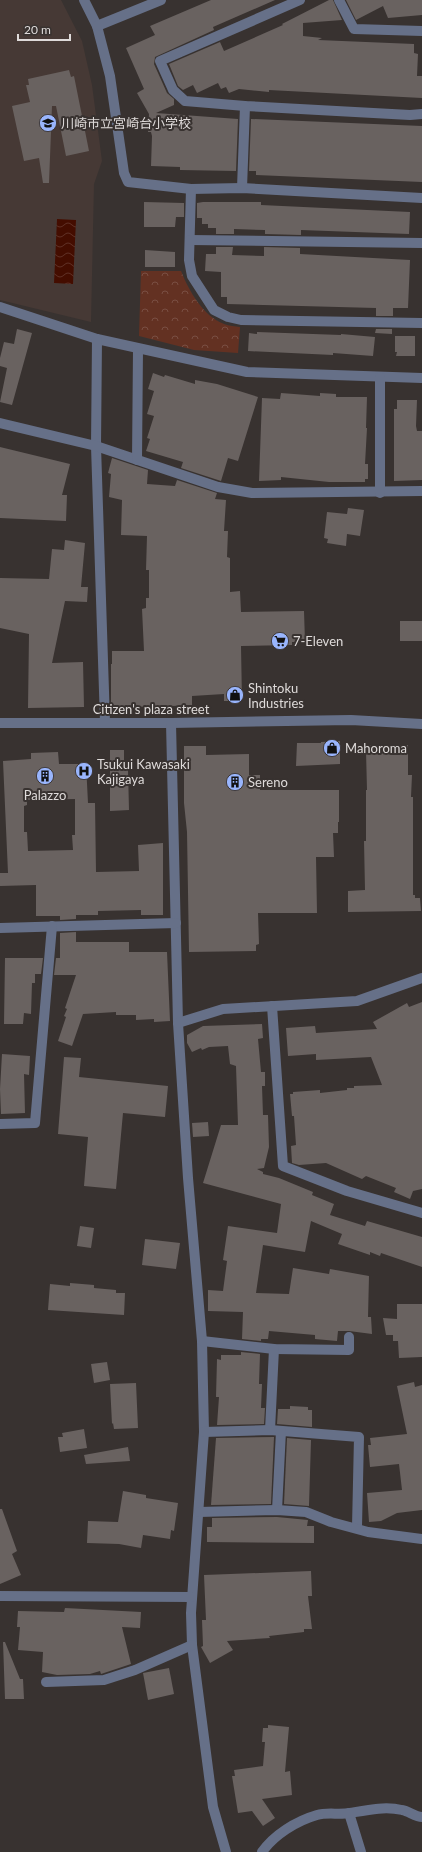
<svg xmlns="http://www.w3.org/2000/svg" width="422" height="1852" viewBox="0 0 422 1852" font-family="Lato,'Noto Sans JP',sans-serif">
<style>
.built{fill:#463935}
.park{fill:url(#park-crowns)}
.water{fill:url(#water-waves)}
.building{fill:#696260;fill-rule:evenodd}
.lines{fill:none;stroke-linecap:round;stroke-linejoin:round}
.minor{stroke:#667088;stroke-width:10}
.labels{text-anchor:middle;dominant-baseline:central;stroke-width:4;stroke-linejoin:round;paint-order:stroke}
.poi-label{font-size:13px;fill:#dfdbda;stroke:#383230;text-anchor:start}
.street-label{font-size:13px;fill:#dfdbda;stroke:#383230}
</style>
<defs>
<pattern id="park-crowns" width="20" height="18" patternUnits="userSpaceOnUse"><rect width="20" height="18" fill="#633122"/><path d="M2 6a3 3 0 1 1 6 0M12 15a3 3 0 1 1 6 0" fill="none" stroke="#794e42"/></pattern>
<pattern id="water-waves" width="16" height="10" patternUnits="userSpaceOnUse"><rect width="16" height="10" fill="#440d00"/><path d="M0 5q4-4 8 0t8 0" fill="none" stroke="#5f3025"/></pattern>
</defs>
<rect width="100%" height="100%" fill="#383230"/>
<path class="built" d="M0 0H61L82 41 92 85 102 161 94 184 91 322 0 300Z"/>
<path class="park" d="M141 271H181C189 291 203 316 224 324 229 326 235 326 240 327L238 353 194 350 139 336Z"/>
<path class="water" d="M57 219 76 220 73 284 54 283Z"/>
<g class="building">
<path d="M211 0H275L213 27 214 30 155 57 154 64 167 93 174 99V105L156 113 238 119 236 171 180 170V167L151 166 152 136 151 132H148L149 114 137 93 144 89 126 48 155 35 150 26Z"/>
<path d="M329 0H333L342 20 303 23V36L322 38 318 40 414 44V53L418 54 417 76H422V98L269 90V92L239 89 229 93 226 87 221 89 218 83 197 93 193 85 183 90 178 86 169 64 220 42 224 51 283 25 282 24Z"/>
<path d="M346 0H422V15L388 18 383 6 356 20Z"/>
<path d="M69 70 71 77 74 76 89 151 66 156 56 106H52L49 183H43L39 158 24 161 12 106 30 102 26 85H29L28 79Z"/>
<path d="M251 119 422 126V182L256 175V171H249Z"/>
<path d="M144 202 184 203V217H176L175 227H144Z"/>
<path d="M203 202H261V205L410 212 409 234 301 230V235L265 234V230L234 229V234H216V228H208V224H202V218H197V203Z"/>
<path d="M216 247H233L232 255 264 256V247L300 248V254L410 260 408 308H393V316H376V308L227 304V297H221V272L205 271 206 254H216Z"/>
<path d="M145 250 175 252V267H145Z"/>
<path d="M17 329 32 333 12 405 0 402 7 368 0 366V358L4 342 14 344Z"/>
<path d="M376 329H392V334L375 333Z"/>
<path d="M257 332 341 335V334L375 337 373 356 333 353V355L248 351 249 333 257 334Z"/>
<path d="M395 336H415V356H396L397 352H395Z"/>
<path d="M153 373 164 377 165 375 195 384V380L217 384 258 397 238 461 228 458 221 481 181 468 183 462 146 451 150 439 147 438 154 416 147 414 154 391 148 389Z"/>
<path d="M281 393 320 396V393L336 394V397H367L366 428H367L365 464H368V479H365V482H329L281 477V480L259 481 262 398 280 399Z"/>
<path d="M397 400H417L416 426 417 431H422V480L394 481V409H397Z"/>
<path d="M0 447 70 464 62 495H67L66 521 0 518Z"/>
<path d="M112 458 148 470 147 484 175 486 177 480 217 493 215 499 226 500 224 531H228L227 557 230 558V592L240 591 241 612 304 611 305 642H292V645L241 646 242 701H224V694L192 696V705L152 707 111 706V664H112V651H144L142 609 146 608V598H149V570H146L147 536 121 535 122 500 109 497 111 474 108 473Z"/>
<path d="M348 508 364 510 360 536 347 534 346 546 327 543 328 539 324 538 327 512 347 514Z"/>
<path d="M65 540 85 543 81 587H88L87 602 65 601 52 663 83 662 84 707 28 708 29 634 0 628V578L49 579 52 549 64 550Z"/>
<rect x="400" y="621" width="22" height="20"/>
<path d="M340 741V764L296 766 297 743H321V742Z"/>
<path d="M369 745H408V775H412L411 797H413V895H415V898H420L421 911 348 912V891L365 890 364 841H366V790H367L366 751H369Z"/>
<path d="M184 746H206V755L249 754V775H260V790H339V822H338V833H333L334 857H316L317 913H258L259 944 256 945V951L189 952 187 832 184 803Z"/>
<path d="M110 750H124V770H128L129 810 110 811Z"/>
<path d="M58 752 59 764H86L88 803H95L96 872 139 871 138 845 163 843V915H141V910L98 911V915H76V919L60 920V916H36V885L0 886V873H8L3 761 31 759V753ZM75 799V835H72L73 850 28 851 27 832H24V806L27 805V800Z"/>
<path d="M76 932V942H129V952H167L170 1021 154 1022V1019L136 1020V1015H116V1012L83 1014 72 1046 58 1041 66 1017 64 1016 67 1009 65 1008 76 975H54L56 958H60V933Z"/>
<path d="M5 958H43L41 974H35V983H32L31 1014 24 1013 23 1024H4Z"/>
<path d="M422 1002V1189L413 1191 410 1199 394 1192 396 1188 366 1176 362 1179 326 1163 299 1165 292 1163 291 1146 296 1145 294 1116H292L290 1094H293V1092L320 1090V1093L347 1090V1088H354V1086L382 1085 371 1057 316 1060V1054L288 1056 286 1028 315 1026 316 1033 377 1029 373 1022 407 1003 409 1007Z"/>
<path d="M262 1024 263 1038 258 1039 261 1072H265V1086H262L263 1115H268L269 1147 264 1168 257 1169 263 1172V1174L279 1178 313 1192 312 1195 334 1204 330 1215 365 1226 367 1221 422 1237V1267L381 1253 380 1256 370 1252V1255L338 1244 342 1234 311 1221 305 1252 263 1245 256 1293 289 1294 293 1268 329 1274 330 1269 369 1276 368 1317H371L372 1334 349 1331H338L337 1341 315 1339V1335L269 1331 268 1339H261V1341L242 1339 243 1312 208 1311V1290L223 1291 227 1261 223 1260 228 1226 277 1233 281 1204 203 1183 221 1125H238L236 1066 230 1064 228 1046 209 1047 202 1050 201 1048 192 1052 187 1043V1035L203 1026Z"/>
<path d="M2 1054 30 1056 29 1075 24 1074 25 1113 1 1114 0 1089Z"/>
<path d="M64 1057 81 1058 79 1077 168 1086 165 1117 123 1113 116 1189 84 1186 88 1137 58 1134Z"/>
<path d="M208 1122 209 1136 193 1137 192 1123Z"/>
<path d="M80 1226 94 1228 91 1248 77 1246Z"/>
<path d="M145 1239 180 1243 176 1269 142 1265Z"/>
<path d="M70 1283 94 1285V1288L116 1290V1293H125L124 1315 48 1310 50 1284 70 1286Z"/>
<path d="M397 1304H422V1357L399 1358 398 1341H393V1335H386L383 1318 397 1319Z"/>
<path d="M241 1352 260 1354 259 1384H262L261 1408H265L264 1424 217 1425 219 1397H216L217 1359 221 1360V1355H241Z"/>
<path d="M107 1362 110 1380 94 1383 91 1364Z"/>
<path d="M414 1382 415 1387 422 1385V1510L397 1513 381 1521 369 1522 367 1493 402 1490 399 1464 370 1467 368 1445H371L370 1438 407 1434 397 1386Z"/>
<path d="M136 1383 138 1428 114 1429 113 1423 112 1424 110 1384Z"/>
<path d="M290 1406 308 1407V1410H312V1427L277 1424 278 1409H290Z"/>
<path d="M84 1429 87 1448 60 1452 58 1437H63L62 1433Z"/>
<path d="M274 1437 271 1504 211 1505 216 1438Z"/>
<path d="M287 1438 311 1440 309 1506 284 1504Z"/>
<path d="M128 1447 130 1461 86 1464 84 1455Z"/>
<path d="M123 1491 146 1495V1498L178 1503 174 1531 171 1530 170 1539 143 1535 141 1548 119 1544 87 1543 88 1521 118 1522Z"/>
<path d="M0 1509H2L17 1551 12 1554 21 1575 0 1584Z"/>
<path d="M277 1517 308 1520 307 1526H314V1543L207 1542V1527H212V1518Z"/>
<path d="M311 1571 312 1596H308L312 1629H304V1632L269 1636 270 1638 227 1641 233 1650 210 1663 201 1647 203 1646 202 1620H206L204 1575Z"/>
<path d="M65 1608 141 1612 140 1628 122 1627 131 1664 101 1674 100 1671 90 1674 57 1675 42 1672 43 1652 18 1650 20 1627H17L18 1611 64 1612Z"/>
<path d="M3 1642H5L20 1679H23L24 1699H5Z"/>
<path d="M169 1668 174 1694 148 1700 143 1673Z"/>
<path d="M268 1725 289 1727 285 1772 290 1771 292 1795 262 1799 275 1818 263 1826 252 1811 238 1813 232 1776H235L234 1770 263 1766 265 1742H262L263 1728H268Z"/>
</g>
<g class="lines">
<g class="minor">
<path d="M84 0 97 26 110 76 124 173 128 182 191 189 242 188 422 198"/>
<path d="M300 0 160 61 173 90 185 101 245 106 410 115 422 114"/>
<path d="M339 0 354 29 422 31"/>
<path d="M97 26 161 0"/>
<path d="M242 188 245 106"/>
<path d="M191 189 189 260 192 276 214 310 228 317 241 320 422 323"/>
<path d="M190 240 422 243"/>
<path d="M0 307 97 339 247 372 422 378"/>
<path d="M97 339 96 446 105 722"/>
<path d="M0 423 96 446 218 487 252 493 422 491"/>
<path d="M137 460 138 349"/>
<path d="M380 493V377"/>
<path d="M0 723H171L351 720 422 724"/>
<path d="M171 723 178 1023 188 1178 202 1341 204 1432 191 1613 192 1645 213 1807 226 1852"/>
<path d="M0 928 176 923"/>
<path d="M272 1006 283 1166 347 1191 422 1213"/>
<path d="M178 1023 223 1009 357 1001 422 978"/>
<path d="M0 1124 35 1123 52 926"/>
<path d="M202 1341 274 1349 349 1350V1337"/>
<path d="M270 1430 274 1349"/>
<path d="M204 1432 270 1430 359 1437 357 1527"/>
<path d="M277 1510 281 1431"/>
<path d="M199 1512 277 1510 306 1512 331 1522 368 1532 422 1539"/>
<path d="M0 1596 192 1597"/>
<path d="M46 1682 104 1680 135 1670 192 1645"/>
<path d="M349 1813 361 1852"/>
<path d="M262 1852C274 1835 296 1821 317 1815 327 1812 339 1815 350 1813 367 1810 385 1806 402 1810 409 1811 415 1817 422 1817"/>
</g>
</g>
<defs>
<symbol id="school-disc" viewBox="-11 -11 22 22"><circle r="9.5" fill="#99b5fd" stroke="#383230"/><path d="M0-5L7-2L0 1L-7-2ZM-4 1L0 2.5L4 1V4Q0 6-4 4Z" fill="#111"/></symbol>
<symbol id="supermarket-disc" viewBox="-11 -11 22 22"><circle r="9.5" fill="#99b5fd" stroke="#383230"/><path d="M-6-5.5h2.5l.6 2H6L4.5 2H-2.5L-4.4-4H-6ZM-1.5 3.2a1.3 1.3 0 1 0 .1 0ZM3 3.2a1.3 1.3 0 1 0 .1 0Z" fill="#111"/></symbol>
<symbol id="shop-disc" viewBox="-11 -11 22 22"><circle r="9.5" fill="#99b5fd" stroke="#383230"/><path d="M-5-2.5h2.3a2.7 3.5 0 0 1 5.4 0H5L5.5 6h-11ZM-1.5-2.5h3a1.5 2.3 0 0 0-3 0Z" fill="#111"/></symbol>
<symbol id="hospital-disc" viewBox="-11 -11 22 22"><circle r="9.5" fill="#99b5fd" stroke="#383230"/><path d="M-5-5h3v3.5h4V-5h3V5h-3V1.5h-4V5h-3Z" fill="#111"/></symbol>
<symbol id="building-disc" viewBox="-11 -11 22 22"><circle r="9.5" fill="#99b5fd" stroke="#383230"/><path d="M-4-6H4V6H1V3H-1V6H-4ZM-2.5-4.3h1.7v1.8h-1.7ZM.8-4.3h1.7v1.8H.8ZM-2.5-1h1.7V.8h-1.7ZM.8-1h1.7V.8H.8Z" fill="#111"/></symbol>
</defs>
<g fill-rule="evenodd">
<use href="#school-disc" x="38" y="113" width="20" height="20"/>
<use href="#supermarket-disc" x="270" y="631" width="20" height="20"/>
<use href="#shop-disc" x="225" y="685" width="20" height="20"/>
<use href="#shop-disc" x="322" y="738" width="20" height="20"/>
<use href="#hospital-disc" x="74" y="761" width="20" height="20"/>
<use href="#building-disc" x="35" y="766" width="20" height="20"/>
<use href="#building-disc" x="225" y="772" width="20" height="20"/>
</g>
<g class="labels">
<g class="poi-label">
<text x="61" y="123">川崎市立宮崎台小学校</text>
<text x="293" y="641">7-Eleven</text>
<text x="248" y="688">Shintoku<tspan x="248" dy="15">Industries</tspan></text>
<text x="345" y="748">Mahoroma</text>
<text x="97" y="764">Tsukui Kawasaki<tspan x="97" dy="15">Kajigaya</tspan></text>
<text x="248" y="782">Sereno</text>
<text x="45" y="795" text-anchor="middle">Palazzo</text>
</g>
<g class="street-label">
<text x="151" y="709">Citizen's plaza street</text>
</g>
</g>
<path d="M18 34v6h52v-6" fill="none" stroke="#dfdbda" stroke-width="2"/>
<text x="24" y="34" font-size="12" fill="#dfdbda" stroke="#383230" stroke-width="3" paint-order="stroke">20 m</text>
</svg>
